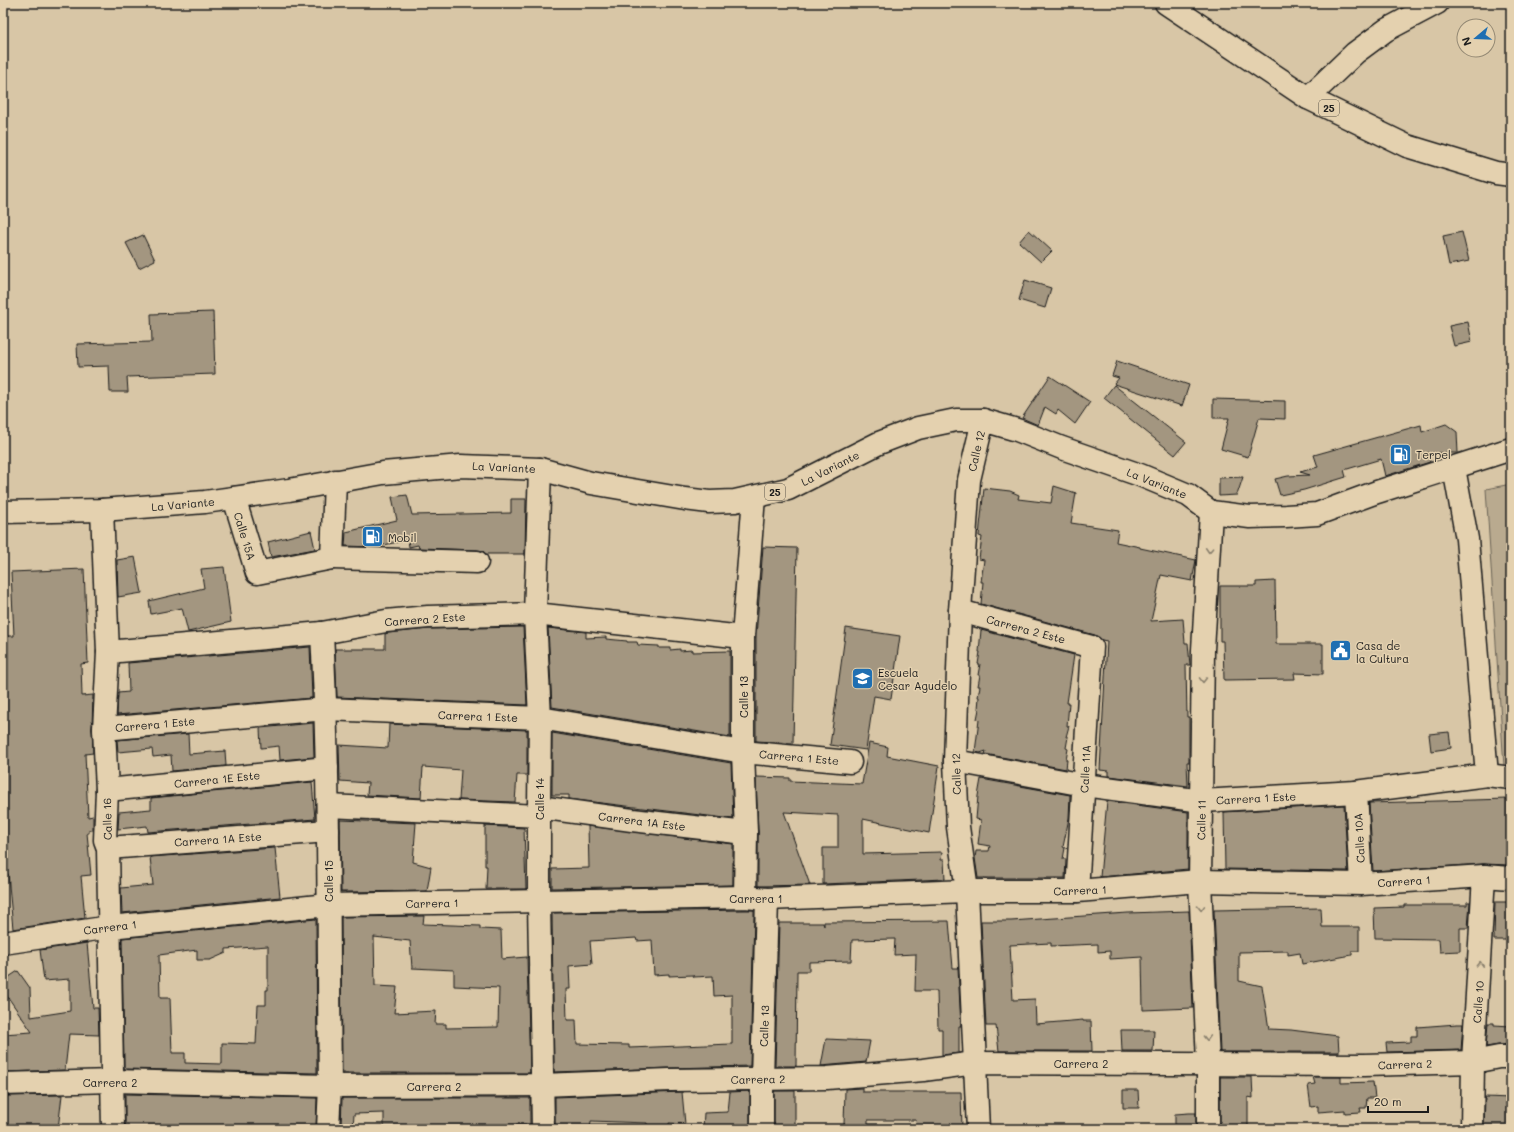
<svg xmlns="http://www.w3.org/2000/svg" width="1514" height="1132" viewBox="0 0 1514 1132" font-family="Mali,sans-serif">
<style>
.green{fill:#b9aa8f;stroke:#6a6356}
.building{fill:#a39680;stroke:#1c1c1c;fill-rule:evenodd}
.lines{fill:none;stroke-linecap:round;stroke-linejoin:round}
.minor-casing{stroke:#1c1c1c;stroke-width:25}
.major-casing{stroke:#1c1c1c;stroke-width:25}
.minor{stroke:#e4d1af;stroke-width:22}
.major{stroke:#e4d1af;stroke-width:22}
.oneway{stroke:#8a806d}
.labels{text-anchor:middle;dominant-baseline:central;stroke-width:3;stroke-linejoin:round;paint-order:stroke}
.shield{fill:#e4d1af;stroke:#585248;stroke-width:1}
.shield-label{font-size:10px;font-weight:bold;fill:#1c1c1c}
.street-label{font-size:11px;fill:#1c1c1c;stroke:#e4d1af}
.poi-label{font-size:11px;fill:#1c1c1c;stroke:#e4d1af;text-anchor:start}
</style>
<rect width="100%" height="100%" fill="#d8c6a6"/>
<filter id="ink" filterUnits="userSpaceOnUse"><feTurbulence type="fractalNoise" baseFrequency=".025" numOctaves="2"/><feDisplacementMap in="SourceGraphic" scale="8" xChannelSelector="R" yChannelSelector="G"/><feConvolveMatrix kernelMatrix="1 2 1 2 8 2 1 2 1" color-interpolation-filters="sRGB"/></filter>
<g filter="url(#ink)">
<path class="green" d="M1511 484V767H1504L1486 489Z"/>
<g class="building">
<path d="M1029 230 1052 251 1041 262 1019 242Z"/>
<path d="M1462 232 1469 261 1449 265 1443 236Z"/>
<path d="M143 235 155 260 139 268 126 243Z"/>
<path d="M1025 280 1051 288 1045 308 1019 300Z"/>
<path d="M213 312 215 374 127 377 128 392H110L109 366 78 367 77 344 152 342 151 314Z"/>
<path d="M1468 322 1472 342 1454 346 1449 326Z"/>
<path d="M1117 361 1189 385 1182 406 1114 384 1119 378 1112 376Z"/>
<path d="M1050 376 1090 402 1075 424 1058 410 1056 414 1045 407 1038 425 1022 418Z"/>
<path d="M1114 385 1186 442 1175 455 1104 398Z"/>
<path d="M1213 399 1285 401V419L1259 418 1248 457 1221 449 1229 418H1213Z"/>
<path d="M1446 424 1457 432 1458 453H1428L1430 462 1385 476 1381 459 1344 470 1346 477 1304 490 1280 495 1275 479 1288 476 1310 475 1300 472 1318 467 1314 455 1421 425 1422 432Z"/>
<path d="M1243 477 1237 495 1219 496V478Z"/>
<path d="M1054 486 1076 493 1071 523 1118 530 1116 542 1140 547V548L1196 560 1192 581 1161 575 1151 621 1183 619 1185 643H1188L1190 665H1186L1187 717H1189V762H1187L1188 786 1109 776V771L1100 770 1107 641 1102 640 1095 635 981 604 983 582H981L984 560 979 559 982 537 979 536 984 488 1010 491 1019 495 1018 499 1051 503Z"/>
<path d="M407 495 412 515 511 513V499H526L525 554H486L483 551 477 550 419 548 418 545 409 547 408 540 374 547 345 546 346 532 397 520 392 497Z"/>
<path d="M311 531 315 549 271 557 268 542Z"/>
<path d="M763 547 797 548 793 743 756 741V637Z"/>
<path d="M135 557 142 593 118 597 117 560Z"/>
<path d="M224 567 231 622 188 632 182 608 151 614 149 601 204 588 201 569Z"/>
<path d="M84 569 88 663 81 664 82 696 93 695 92 728 93 753 85 754 88 817 93 816V830H89V833H87L91 875 81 876 85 918 13 929 8 874H3V636H14L11 572Z"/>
<path d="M1275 581 1276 644H1323V674L1294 673 1295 679 1224 680 1223 641H1220V586H1256V582Z"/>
<path d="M523 627 527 705 337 697 335 649H385V634L388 633 429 629Z"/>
<path d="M548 628 586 632V638L606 637V639L627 641V642H637L638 645 659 646V648H670V650L680 649V651L692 650V652L730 651V737L552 707Z"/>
<path d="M846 628 900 636 891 699 874 696 866 750 830 745Z"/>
<path d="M981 630 1074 655 1067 703H1069L1067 726H1069L1066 737H1068L1066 748 1068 749 1066 760H1067L1066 769 985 754 986 751 980 753 975 752 979 720 977 719 979 709H978L979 697H978L980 686H978L980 675H978L980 664H978L980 652H979Z"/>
<path d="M310 647 312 698 117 715 118 693 129 692 128 663Z"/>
<path d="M313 723 314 757 280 760 279 746 261 748 260 728Z"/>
<path d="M389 724 527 730V775H517L515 802 459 800 461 770 423 767 421 798 367 795 368 783 340 781 339 745 388 748Z"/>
<path d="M1449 732 1451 748 1431 751 1429 734Z"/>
<path d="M552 733 731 763 733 819 569 799V795H552Z"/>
<path d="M188 734 189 754 225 751 226 766 172 771 171 755 153 757 152 749 118 752 117 740Z"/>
<path d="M869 743 888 747 887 756 939 766 929 833 863 819V854L942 852 941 860H944L945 879 823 884V848H838V815L784 812 810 885 758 886V833L756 777 790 778V781L862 784Z"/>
<path d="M981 779 1070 795 1069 818 1063 847 1065 848 1063 859H1066L1065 878H978L975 858 976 851H989L990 846 978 844 981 820 976 819 978 796Z"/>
<path d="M312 782 315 819 148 832 147 826 118 829 119 812 151 809V798Z"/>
<path d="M1508 799 1510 865 1483 864 1373 871 1369 803Z"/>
<path d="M1107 801 1188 812V869L1100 877Z"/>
<path d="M1344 805 1348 871 1225 869 1224 812Z"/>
<path d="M340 820 416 823 413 862 431 867 427 891 341 892Z"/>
<path d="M485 826 524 828 526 889H486L487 866H485Z"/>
<path d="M588 826 733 844V885L552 888V869L589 868Z"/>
<path d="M275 848 280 897 122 913 121 888 153 885 150 857Z"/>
<path d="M1467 902H1470L1468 928H1460V951L1440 952 1439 939 1375 938 1374 908 1404 907V905H1467Z"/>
<path d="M1495 902H1511V932L1510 940H1494Z"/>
<path d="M1321 908 1322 927H1359V951H1352V955L1302 964 1300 953 1288 955V951L1239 952V981L1262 986 1269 1029 1291 1030 1338 1036 1339 1052H1220L1214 910Z"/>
<path d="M745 910H754V916L750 1066 670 1068 554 1072 552 913ZM636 938 637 941 652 940 654 975 669 974V976L693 975 694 977 713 976 714 996 732 995V1044L629 1048V1045L577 1044 576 1020H567L566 989H570L569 966 592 964 590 941Z"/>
<path d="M1189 911 1193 1008 1143 1010 1142 957 1110 959V951L1098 952V944L1051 946V943L1010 945 1013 1000 1035 999 1036 1024 1083 1020V1021H1091L1092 1051H999L996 1026H986L981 921H1011L1128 913Z"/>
<path d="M424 916 423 924 480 926V929L501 930 502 959 527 957 530 1073H342L341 917ZM374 937 410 941 412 968 454 970V986L499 988 498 1027 446 1028V1024H435L436 1011 394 1013 397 987 375 986Z"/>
<path d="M316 919 317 1073 124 1069 122 938ZM268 946V990H266V1005H258L256 1044 222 1043V1064L185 1063V1053H172L170 998H160L159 955 197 950V960H210L226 953V949Z"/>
<path d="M949 921 953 968H958L961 1026H959V1053L942 1055V1029H938L937 991H915L916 954 894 955 895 939 852 940 851 961 809 962V971H797L796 1066H775L779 923H823L824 926V922Z"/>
<path d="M87 943 93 1008H98L99 1035 69 1034 65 1070 3 1072V1034L32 1032 3 990V981L18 971 30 988 31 1017 70 1011V979L44 981 40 950Z"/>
<path d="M1488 1023H1494V1025L1511 1026V1044L1499 1045 1486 1047Z"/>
<path d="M1457 1024H1463L1461 1050 1387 1052 1386 1043 1411 1042V1036H1417V1027Z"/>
<path d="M1121 1030H1154L1153 1051H1122Z"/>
<path d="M826 1039 870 1041 866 1062 821 1066Z"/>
<path d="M1220 1077H1252L1253 1098 1248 1097V1129H1220Z"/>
<path d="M1313 1077H1341V1083L1373 1082 1375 1098H1367L1366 1108H1360L1361 1112 1345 1113V1110L1318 1112V1106L1311 1107 1308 1085 1315 1084Z"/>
<path d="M862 1088V1092H961L962 1129H917L916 1120H868V1126L844 1125 845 1089Z"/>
<path d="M1123 1090H1138L1139 1108H1123Z"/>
<path d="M750 1091V1129H703L704 1113 728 1112 730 1092Z"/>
<rect x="774" y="1091" width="21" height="38"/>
<path d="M682 1092 685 1124 669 1123 670 1129H647V1123L591 1121 590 1129H555V1097Z"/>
<path d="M125 1094 317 1098 316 1129H212V1126L125 1129Z"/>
<path d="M62 1095 58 1129H3V1096Z"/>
<path d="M1485 1097 1511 1098V1129H1484Z"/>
<path d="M342 1098H530V1125H500V1129H454V1127H418V1129H384V1113L354 1114 353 1129H341Z"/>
<path d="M1189 1113H1196V1129H1175V1114Z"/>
</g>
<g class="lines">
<defs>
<g id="minor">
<path d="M1308 98 1355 53 1386 30 1437 3"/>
<path d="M1454 468 1467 539 1487 775"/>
<path d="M540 469 535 614 540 718 539 807V902L543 1129"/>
<path d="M234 498 257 573 332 558 335 481"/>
<path d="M102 510 108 652 104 729 107 790 105 840 108 848 113 1129"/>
<path d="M332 558 477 562"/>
<path d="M960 611 1092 647 1077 891"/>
<path d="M322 633C330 784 328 935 330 1086L328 1129"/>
<path d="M108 652 322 633 386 621 428 617 535 614 743 637"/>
<path d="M104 729 326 709 540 718 743 752 850 762"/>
<path d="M955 761 1084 785 1202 801 1356 792 1487 775 1511 778"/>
<path d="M107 790 327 768"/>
<path d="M1356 792 1361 884"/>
<path d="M328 806 539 816"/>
<path d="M539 807 632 820 746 833"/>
<path d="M108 848 328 831"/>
<path d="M745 897 746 833 743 752V637L754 497"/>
<path d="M3 943 110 927 328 905 745 897 767 899 967 891H1077L1200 881 1361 884 1484 876 1511 878"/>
<path d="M3 1084 113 1081 330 1086 542 1085 670 1080 827 1078 923 1070 975 1063 1364 1065 1473 1062 1499 1057H1511"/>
<path d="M762 1129V1079L767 899"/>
<path d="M978 1129 967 891 958 827 955 761 960 611 969 480 983 420"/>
<path d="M1208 1129V1063L1200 881 1203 650 1211 512"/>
<path d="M1472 1129 1473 1062 1484 876"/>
</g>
<g id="major">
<path d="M1166 3 1308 98 1407 146 1496 173 1511 175"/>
<path d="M3 512 102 510 205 502 289 490 383 473 461 466 540 469 591 483 685 499 709 502 735 501 788 489 879 443 918 428 956 420H983L1017 430 1062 448 1140 475 1188 495 1211 512 1250 517 1286 516 1317 514 1377 492 1511 449"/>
</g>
</defs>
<use href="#minor" class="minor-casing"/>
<use href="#major" class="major-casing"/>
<use href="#minor" class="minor"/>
<use href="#major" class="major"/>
</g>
<defs><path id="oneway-chevron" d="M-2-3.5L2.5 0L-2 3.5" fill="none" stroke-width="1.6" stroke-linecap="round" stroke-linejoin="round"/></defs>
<g class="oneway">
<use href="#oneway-chevron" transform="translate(1209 550) rotate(93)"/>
<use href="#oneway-chevron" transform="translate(1203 680) rotate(91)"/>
<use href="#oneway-chevron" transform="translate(1201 908) rotate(88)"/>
<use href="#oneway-chevron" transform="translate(1480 964) rotate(-87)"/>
<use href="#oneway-chevron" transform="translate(1207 1038) rotate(88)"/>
</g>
</g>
<defs>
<symbol id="fuel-square" viewBox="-11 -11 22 22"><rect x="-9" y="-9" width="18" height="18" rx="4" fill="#1f6fb2" stroke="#e4d1af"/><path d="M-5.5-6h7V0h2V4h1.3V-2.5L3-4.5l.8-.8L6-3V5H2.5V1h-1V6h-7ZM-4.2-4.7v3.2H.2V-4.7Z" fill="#fff"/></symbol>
<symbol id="civic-square" viewBox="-11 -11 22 22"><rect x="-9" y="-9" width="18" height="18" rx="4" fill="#1f6fb2" stroke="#e4d1af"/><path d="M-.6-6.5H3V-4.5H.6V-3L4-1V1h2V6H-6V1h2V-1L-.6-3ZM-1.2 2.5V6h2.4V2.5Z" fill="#fff"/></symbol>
<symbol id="school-square" viewBox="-11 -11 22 22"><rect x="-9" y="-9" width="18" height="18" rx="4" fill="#1f6fb2" stroke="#e4d1af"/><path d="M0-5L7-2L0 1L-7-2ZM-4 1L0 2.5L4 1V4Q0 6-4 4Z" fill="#fff"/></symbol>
</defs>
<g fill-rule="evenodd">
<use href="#fuel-square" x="1388" y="442" width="25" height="25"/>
<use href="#fuel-square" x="360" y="524" width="25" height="25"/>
<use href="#civic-square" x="1328" y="638" width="25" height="25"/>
<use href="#school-square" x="850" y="666" width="25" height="25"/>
</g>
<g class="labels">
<g class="shield">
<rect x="1319" y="100" width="20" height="16" rx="3"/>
<rect x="765" y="484" width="20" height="16" rx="3"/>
</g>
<g class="shield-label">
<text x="1329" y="108">25</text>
<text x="775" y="492">25</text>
</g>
<g class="street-label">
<text transform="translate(976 451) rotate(-77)">Calle 12</text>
<text transform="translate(504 467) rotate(3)">La Variante</text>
<text transform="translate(830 468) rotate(-27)">La Variante</text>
<text transform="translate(1157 483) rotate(22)">La Variante</text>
<text transform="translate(183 504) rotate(-5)">La Variante</text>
<text transform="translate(245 536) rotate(73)">Calle 15A</text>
<text transform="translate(425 619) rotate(-4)">Carrera 2 Este</text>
<text transform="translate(1026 629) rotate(15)">Carrera 2 Este</text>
<text transform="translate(743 697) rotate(-90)">Calle 13</text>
<text transform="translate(478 716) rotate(2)">Carrera 1 Este</text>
<text transform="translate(155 724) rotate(-5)">Carrera 1 Este</text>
<text transform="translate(799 757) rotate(5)">Carrera 1 Este</text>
<text transform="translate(1085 769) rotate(-87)">Calle 11A</text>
<text transform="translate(956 774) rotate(-91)">Calle 12</text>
<text transform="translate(217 779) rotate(-6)">Carrera 1E Este</text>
<text transform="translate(1256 798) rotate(-3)">Carrera 1 Este</text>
<text transform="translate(539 799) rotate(-90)">Calle 14</text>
<text transform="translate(107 819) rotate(-91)">Calle 16</text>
<text transform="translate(1201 820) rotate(-89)">Calle 11</text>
<text transform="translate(642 821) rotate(7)">Carrera 1A Este</text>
<text transform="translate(1359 838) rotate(-93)">Calle 10A</text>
<text transform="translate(218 839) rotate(-4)">Carrera 1A Este</text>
<text transform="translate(328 881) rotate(-90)">Calle 15</text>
<text transform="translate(1404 881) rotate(-4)">Carrera 1</text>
<text transform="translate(1080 890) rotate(-2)">Carrera 1</text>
<text x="756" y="898">Carrera 1</text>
<text transform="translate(432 903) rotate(-1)">Carrera 1</text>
<text transform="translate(110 927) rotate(-7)">Carrera 1</text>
<text transform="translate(1478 1002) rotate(-86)">Calle 10</text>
<text transform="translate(764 1026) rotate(-88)">Calle 13</text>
<text x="1081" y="1063">Carrera 2</text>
<text transform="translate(1405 1064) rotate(-2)">Carrera 2</text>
<text transform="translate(758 1079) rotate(-1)">Carrera 2</text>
<text x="110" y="1082">Carrera 2</text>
<text x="434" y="1086">Carrera 2</text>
</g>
<g class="poi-label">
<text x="1416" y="454">Terpel</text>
<text x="388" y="537">Mobil</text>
<text x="1356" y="645">Casa de<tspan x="1356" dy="13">la Cultura</tspan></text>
<text x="878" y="672">Escuela<tspan x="878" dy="13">Cesar Agudelo</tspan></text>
</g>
</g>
<rect width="1514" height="1132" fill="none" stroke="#e4d1af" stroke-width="16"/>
<rect x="8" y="8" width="1498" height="1116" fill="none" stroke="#1c1c1c" stroke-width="1.5" filter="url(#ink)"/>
<g transform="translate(1476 38) rotate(251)"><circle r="19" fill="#e4d1af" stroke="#948974"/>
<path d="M0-3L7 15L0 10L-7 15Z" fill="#1f6fb2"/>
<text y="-6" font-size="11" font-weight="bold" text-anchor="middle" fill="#1c1c1c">N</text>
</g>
<path d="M1368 1106v6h60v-6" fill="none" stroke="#1c1c1c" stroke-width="2"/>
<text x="1374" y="1106" font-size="12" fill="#1c1c1c" stroke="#e4d1af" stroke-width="3" paint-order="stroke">20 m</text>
</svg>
